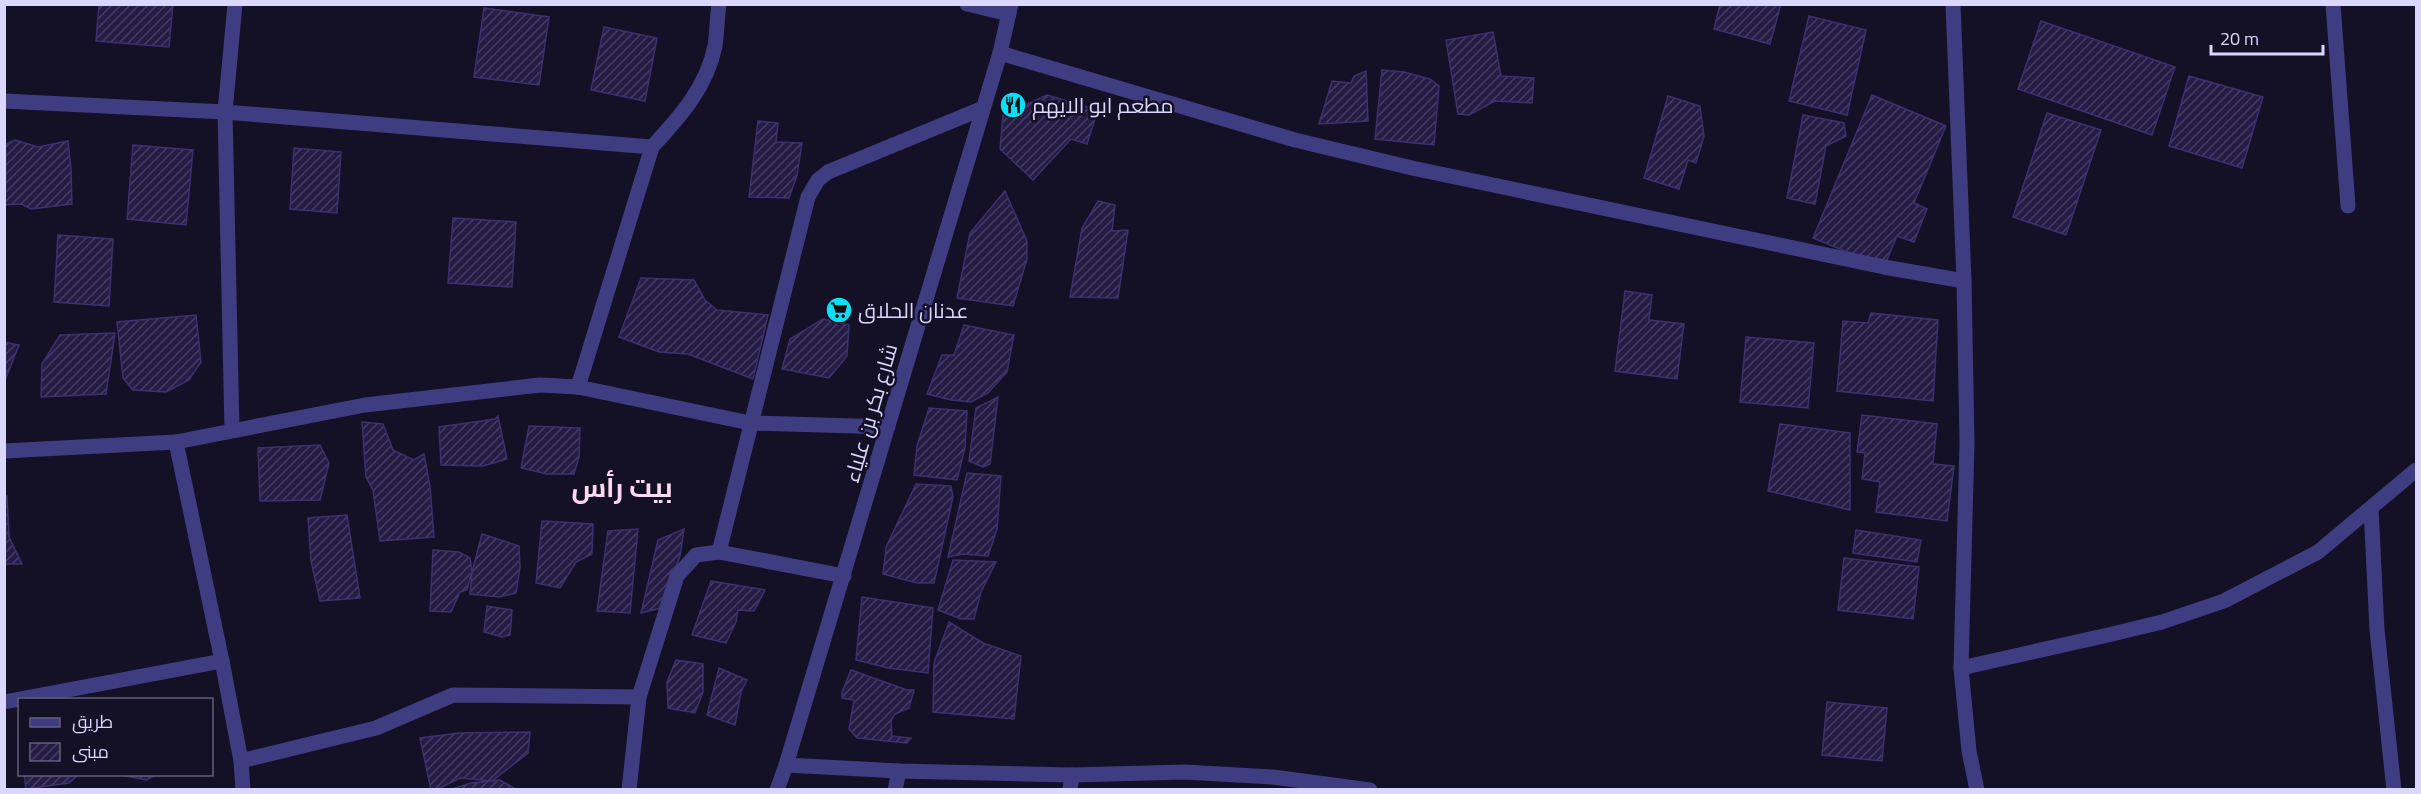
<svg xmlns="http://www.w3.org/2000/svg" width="2421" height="794" viewBox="0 0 2421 794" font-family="'Titillium Web',Cairo,sans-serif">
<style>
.building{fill:url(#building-hatch);stroke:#3c3070;stroke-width:1.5}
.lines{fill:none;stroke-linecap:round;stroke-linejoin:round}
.minor{stroke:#3f3d82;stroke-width:15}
.tertiary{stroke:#3f3d82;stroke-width:15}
.labels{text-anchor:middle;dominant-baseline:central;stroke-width:5;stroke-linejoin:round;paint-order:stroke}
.poi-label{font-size:21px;fill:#dad6fd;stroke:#141025;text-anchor:start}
.street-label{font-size:21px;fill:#dad6fd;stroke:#141025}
.district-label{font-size:27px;font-weight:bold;fill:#fdd8f0;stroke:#141025}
</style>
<defs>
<pattern id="building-hatch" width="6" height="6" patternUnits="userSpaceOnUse" patternTransform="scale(1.5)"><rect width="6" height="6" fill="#251d45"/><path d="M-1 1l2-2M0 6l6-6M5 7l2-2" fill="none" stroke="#443d61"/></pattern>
</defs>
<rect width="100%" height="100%" fill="#141025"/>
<g class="building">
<path d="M99 4H173L169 47 96 41Z"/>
<path d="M1720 4H1781L1770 44 1714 29Z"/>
<path d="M484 8 549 17 539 85 474 77Z"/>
<path d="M1809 16 1866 30 1847 115 1789 101Z"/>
<path d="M2041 21 2175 67 2152 135 2018 89Z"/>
<path d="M604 27 657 38 645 101 591 90Z"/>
<path d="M1493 32 1501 76 1534 78 1532 103 1495 101 1469 115 1458 114 1446 40Z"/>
<path d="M1382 70 1404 72 1430 79 1439 86 1434 145 1375 139Z"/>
<path d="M1366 71 1368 121 1319 124 1332 81 1351 83 1354 76Z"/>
<path d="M2189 76 2263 97 2242 168 2169 146Z"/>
<path d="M1047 95 1098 110 1087 144 1071 139 1033 180 1000 149 1003 115Z"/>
<path d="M1872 95 1946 126 1914 203 1927 209 1914 242 1897 236 1884 267 1813 238Z"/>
<path d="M1668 96 1700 106 1704 136 1696 163 1688 160 1679 189 1644 178Z"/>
<path d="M2047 113 2101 130 2066 235 2013 217Z"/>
<path d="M1803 115 1844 123 1846 136 1826 146 1815 204 1787 198Z"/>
<path d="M758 121 778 123 776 142 802 143 797 175 789 198 749 197Z"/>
<path d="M15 140 38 147 68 141 71 169 72 204 31 209 21 204 4 205V145Z"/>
<path d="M133 145 193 150 186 225 127 219Z"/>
<path d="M294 148 341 152 337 213 290 209Z"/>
<path d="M1005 191 1027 241V259L1013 306 957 298 970 233Z"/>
<path d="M1098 201 1115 205 1112 231 1128 230 1118 298 1070 297 1082 228Z"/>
<path d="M453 218 516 222 512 287 448 283Z"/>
<path d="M58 235 113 239 109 306 54 302Z"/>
<path d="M641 278 694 280 705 300 717 310 768 315 753 379 688 354 659 352 619 337Z"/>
<path d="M1625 291 1652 295 1649 320 1684 324 1677 379 1615 371Z"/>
<path d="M1871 313 1938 320 1933 401 1837 391 1843 321 1868 323Z"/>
<path d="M196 315 201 362 189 380 166 392 133 390 123 378 117 322Z"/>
<path d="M823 319 849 325 847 356 829 378 782 369 790 339Z"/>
<path d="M964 325 1014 335 1007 372 988 393 971 402 951 400 927 394 942 355H954Z"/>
<path d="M115 333 106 394 41 397 42 364 60 335Z"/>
<path d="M1746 337 1814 343 1808 408 1740 402Z"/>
<path d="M4 342 19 345 4 383Z"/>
<path d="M998 397 990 464 983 467 969 461 976 408Z"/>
<path d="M929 408 967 411 965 448 957 480 914 475 917 446Z"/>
<path d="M1862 415 1937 424 1933 464 1954 466 1947 521 1876 512 1880 482 1862 479 1865 453 1857 452Z"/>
<path d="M498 416 507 459 483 466 441 465 439 427 495 419Z"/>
<path d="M362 422 383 424 393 450 414 460 424 454 430 486 434 537 380 541 373 490 366 477Z"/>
<path d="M1780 424 1850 433V510L1768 491Z"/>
<path d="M529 426 580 428 579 457 574 474H547L521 468Z"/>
<path d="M320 445 329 463 320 500 260 501 258 448Z"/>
<path d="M967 473 1001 476 997 529 988 556 963 554 948 557Z"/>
<path d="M916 484 951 486 953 497 934 583H917L883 574 886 547Z"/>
<path d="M7 496 9 537 22 564H4V497Z"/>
<path d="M347 515 360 598 320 601 311 561 308 518Z"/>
<path d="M542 521 593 524 592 554 576 562 560 588 536 583Z"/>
<path d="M638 529 630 613 597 611 608 531Z"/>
<path d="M684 529 680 556 661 608 641 613 658 540Z"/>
<path d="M1856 530 1921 540 1917 562 1853 553Z"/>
<path d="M482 534 519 546 520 567 516 593 499 597 470 594 472 572Z"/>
<path d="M433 550 459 552 470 558 472 572 467 590 460 592 451 612 430 611Z"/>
<path d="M1844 558 1919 567 1913 619 1838 610Z"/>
<path d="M953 560 996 562 981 592 974 619H961L938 610Z"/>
<path d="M711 581 765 590 754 611 738 610 736 622 726 643 692 635Z"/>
<path d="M862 597 933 608 928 673 888 668 856 660Z"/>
<path d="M487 606 512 610 510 635 502 637 484 632Z"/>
<path d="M949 622 983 643 1021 656 1014 719 933 712 934 663Z"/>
<path d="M676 660 703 664V692L695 713 668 708 667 682Z"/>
<path d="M719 668 747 680 741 692 735 725 707 715Z"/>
<path d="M851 670 907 690H914L909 708 895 714 891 721 892 736 911 738 907 743 857 738 849 729 854 700 842 698V692Z"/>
<path d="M1827 702 1887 708 1882 761 1822 755Z"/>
<path d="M530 732 528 753 492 781 460 778 436 790H431L420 738 459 733Z"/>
<path d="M24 774H79L69 783 26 789Z"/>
<path d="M117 774H159L146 780Z"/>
<path d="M500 780 517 790H449L471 783Z"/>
</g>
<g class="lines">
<g class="minor">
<path d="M967 4 1009 14"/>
<path d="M1953 4 1964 281 1967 443 1961 668 1969 751 1977 790"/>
<path d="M2333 4 2348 206"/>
<path d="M1000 53 1295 140 1412 168 1884 267 1964 281"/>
<path d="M4 101 225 112 652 147"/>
<path d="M578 387 652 147C679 118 707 87 715 46 717 33 717 18 719 4"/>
<path d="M232 430 225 112 235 4"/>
<path d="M176 442 222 661 241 761 243 790"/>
<path d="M4 451 176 442 365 405 540 385 578 387 750 423 888 427"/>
<path d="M2371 508 2377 630 2394 790"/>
<path d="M844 576 719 552 808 197 818 180 828 172 981 109"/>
<path d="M1961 668 2108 635 2162 622 2224 601 2318 552 2416 470"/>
<path d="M4 702 222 661"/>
<path d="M241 761 376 728 453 695 639 697"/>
<path d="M629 790 639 697 677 576 696 555 719 552"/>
<path d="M777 790 786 765"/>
<path d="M895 790 899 771"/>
<path d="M1070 790 1072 775"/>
</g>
<path class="tertiary" d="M1011 4 1000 53 786 765 899 771 1072 775 1185 772 1273 777 1370 790"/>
</g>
<defs>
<symbol id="restaurant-disc" viewBox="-11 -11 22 22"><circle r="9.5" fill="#0bdff5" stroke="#141025"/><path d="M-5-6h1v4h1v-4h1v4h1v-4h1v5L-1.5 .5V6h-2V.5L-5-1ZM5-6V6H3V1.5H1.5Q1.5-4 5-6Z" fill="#111"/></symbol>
<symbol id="supermarket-disc" viewBox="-11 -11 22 22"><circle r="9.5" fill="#0bdff5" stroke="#141025"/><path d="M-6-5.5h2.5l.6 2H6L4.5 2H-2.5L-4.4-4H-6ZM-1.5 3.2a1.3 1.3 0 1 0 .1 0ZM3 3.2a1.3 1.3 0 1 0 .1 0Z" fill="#111"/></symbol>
</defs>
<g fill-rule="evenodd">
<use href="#restaurant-disc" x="998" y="90" width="30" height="30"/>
<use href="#supermarket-disc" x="824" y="295" width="30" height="30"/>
</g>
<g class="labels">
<g class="poi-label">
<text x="1032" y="105">مطعم ابو الايهم</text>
<text x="858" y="310">عدنان الحلاق</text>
</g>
<g class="street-label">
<text transform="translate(870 413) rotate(-74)">شارع بكر بن علياء</text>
</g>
<g class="district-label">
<text x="622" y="486">بيت رأس</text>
</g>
</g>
<rect width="2421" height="794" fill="none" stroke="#dad6fd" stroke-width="12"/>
<rect x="18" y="698" width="195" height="78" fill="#141025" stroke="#635f7b" stroke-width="1.5"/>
<rect x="30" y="718" width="30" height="9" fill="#3f3d82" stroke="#635f7b" stroke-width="1.5"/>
<text x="72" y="728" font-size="18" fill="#dad6fd">طريق</text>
<rect x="30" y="743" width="30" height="18" fill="url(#building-hatch)" stroke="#635f7b" stroke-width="1.5"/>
<text x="72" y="758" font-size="18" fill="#dad6fd">مبنى</text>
<path d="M2211 45v9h112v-9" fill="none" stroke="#dad6fd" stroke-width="3"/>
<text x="2220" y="45" font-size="18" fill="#dad6fd" stroke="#141025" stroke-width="4.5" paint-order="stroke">20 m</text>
</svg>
